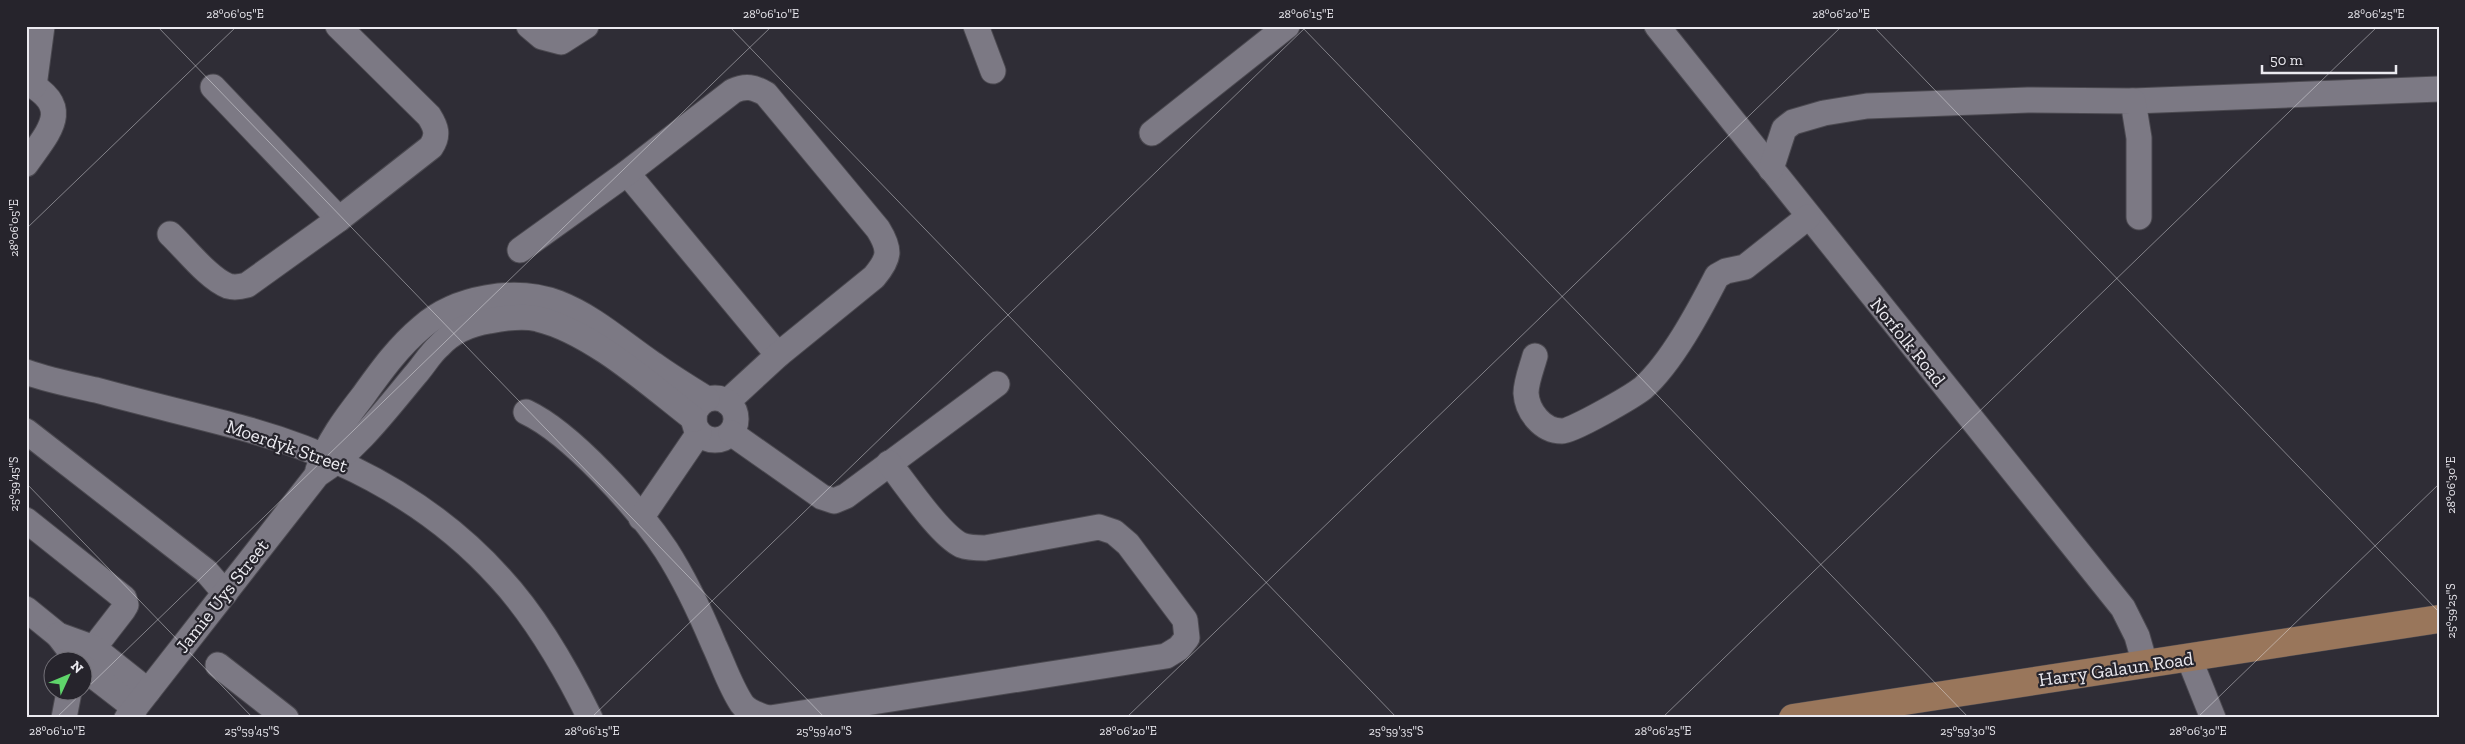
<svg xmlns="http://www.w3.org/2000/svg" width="2465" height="744" viewBox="0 0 2465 744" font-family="'Zilla Slab',serif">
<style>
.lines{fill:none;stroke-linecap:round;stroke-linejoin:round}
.minor-casing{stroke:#4b4950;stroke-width:27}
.major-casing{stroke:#4b4950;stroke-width:29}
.minor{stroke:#7c7984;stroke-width:25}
.major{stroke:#99765b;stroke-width:28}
.ticks{fill:none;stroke:#ebeaf0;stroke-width:1;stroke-opacity:0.45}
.labels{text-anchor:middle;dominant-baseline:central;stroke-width:4.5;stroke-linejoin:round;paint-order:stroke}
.street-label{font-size:19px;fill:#ebeaf0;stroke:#26242c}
.neatline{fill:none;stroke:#ebeaf0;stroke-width:2}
.ticks-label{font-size:12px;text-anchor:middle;fill:#ebeaf0}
</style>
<rect width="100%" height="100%" fill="#2f2d36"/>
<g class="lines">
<defs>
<g id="minor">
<path d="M529 26 542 37 561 42 586 26"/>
<path d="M976 26 993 71"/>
<path d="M1657 26 2123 608 2137 636 2145 664"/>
<path d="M26 82C75 107 48 132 26 164"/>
<path d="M34 86 42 26"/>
<path d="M213 87 339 219"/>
<path d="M2133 101 2439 89"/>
<path d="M1152 133 1287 26"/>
<path d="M1771 169 1784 129 1793 122 1824 113 1867 106 2028 100 2133 101 2139 138V217"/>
<path d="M627 173 778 355"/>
<path d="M170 234C185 248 209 279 228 286 235 288 240 287 247 285L339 219 431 147C439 135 436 127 429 116L338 26"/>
<path d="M520 250 627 173 733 91C746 85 754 87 766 94L878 229C891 250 890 258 874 277L778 355 727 402"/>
<path d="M1535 356C1532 367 1526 382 1526 393 1527 411 1542 431 1562 431 1573 431 1633 396 1643 388 1672 362 1699 311 1717 276L1726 271 1745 267 1808 217"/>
<path d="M26 372C48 380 73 385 96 390 143 403 191 414 239 427 339 454 430 500 500 578 537 618 566 669 590 718"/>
<circle cx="715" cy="419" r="21"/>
<path d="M526 412C571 433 638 508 666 550 684 578 701 614 714 645 723 664 730 686 742 704 748 712 758 715 768 718"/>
<path d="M26 431 206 571 225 593"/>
<path d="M731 433 822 497 834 501 846 496 997 384"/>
<path d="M318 470C328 442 345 419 363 396 381 371 398 347 422 327 456 297 515 287 558 303 594 317 622 343 653 364 671 377 689 388 707 399"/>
<path d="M641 518 699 433"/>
<path d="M26 520 124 598 126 605 123 610 82 663"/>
<path d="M26 609 58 635 68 648"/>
<path d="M58 635 94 648 148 691"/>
<path d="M2189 658 2213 718"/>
<path d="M218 665 286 718"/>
<path d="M82 667 135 708"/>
<path d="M64 718 69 692"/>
<path d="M127 718 317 475C356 450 385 411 415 375 423 366 430 354 439 346 452 332 470 324 489 321 504 318 523 315 538 319 592 332 650 385 694 419"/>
<path d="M770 718 1166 656 1179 648 1187 638 1185 620 1128 544 1114 532 1099 527 985 548C977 548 969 548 961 545 939 534 906 484 889 463"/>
</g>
<path id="major" d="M1793 718 2439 619"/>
</defs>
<use href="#minor" class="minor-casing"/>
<use href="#major" class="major-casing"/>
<use href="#minor" class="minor"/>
<use href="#major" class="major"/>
</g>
<path class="ticks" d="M157 26 825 718M729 26 1397 718M1301 26 1969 718M1873 26 2439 612M26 229 237 26M26 483 253 718M56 718 772 26M591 718 1307 26M1126 718 1842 26M1662 718 2378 26M2197 718 2439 484"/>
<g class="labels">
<g class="street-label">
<text transform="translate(1908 342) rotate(51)">Norfolk Road</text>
<text transform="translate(287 446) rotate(19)">Moerdyk Street</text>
<text transform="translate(222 596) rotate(-52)">Jamie Uys Street</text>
<text transform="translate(2116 669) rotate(-8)">Harry Galaun Road</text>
</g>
</g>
<rect width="2465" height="744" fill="none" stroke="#26242c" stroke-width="55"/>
<g transform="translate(68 676) rotate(46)"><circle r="24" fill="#26242c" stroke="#75737a"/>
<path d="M0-4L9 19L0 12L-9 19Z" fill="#5fd56b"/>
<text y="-8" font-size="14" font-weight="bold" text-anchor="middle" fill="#ebeaf0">N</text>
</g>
<path d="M2262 65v8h134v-8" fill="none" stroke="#ebeaf0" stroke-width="2.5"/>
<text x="2270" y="65" font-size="15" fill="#ebeaf0" stroke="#26242c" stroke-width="4" paint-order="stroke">50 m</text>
<rect x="28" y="28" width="2410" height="688" class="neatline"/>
<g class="ticks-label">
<text x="235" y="18">28°06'05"E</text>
<text x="771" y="18">28°06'10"E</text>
<text x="1306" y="18">28°06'15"E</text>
<text x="1841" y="18">28°06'20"E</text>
<text x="2376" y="18">28°06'25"E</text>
<text transform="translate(14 228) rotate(-90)" y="4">28°06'05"E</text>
<text transform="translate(14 484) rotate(-90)" y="4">25°59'45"S</text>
<text transform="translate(2451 485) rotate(-90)" y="4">28°06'30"E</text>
<text transform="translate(2451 611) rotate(-90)" y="4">25°59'25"S</text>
<text x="57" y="735">28°06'10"E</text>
<text x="252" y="735">25°59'45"S</text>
<text x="592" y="735">28°06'15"E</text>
<text x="824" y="735">25°59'40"S</text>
<text x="1128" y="735">28°06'20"E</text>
<text x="1396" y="735">25°59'35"S</text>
<text x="1663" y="735">28°06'25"E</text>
<text x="1968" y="735">25°59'30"S</text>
<text x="2198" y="735">28°06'30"E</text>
</g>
</svg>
